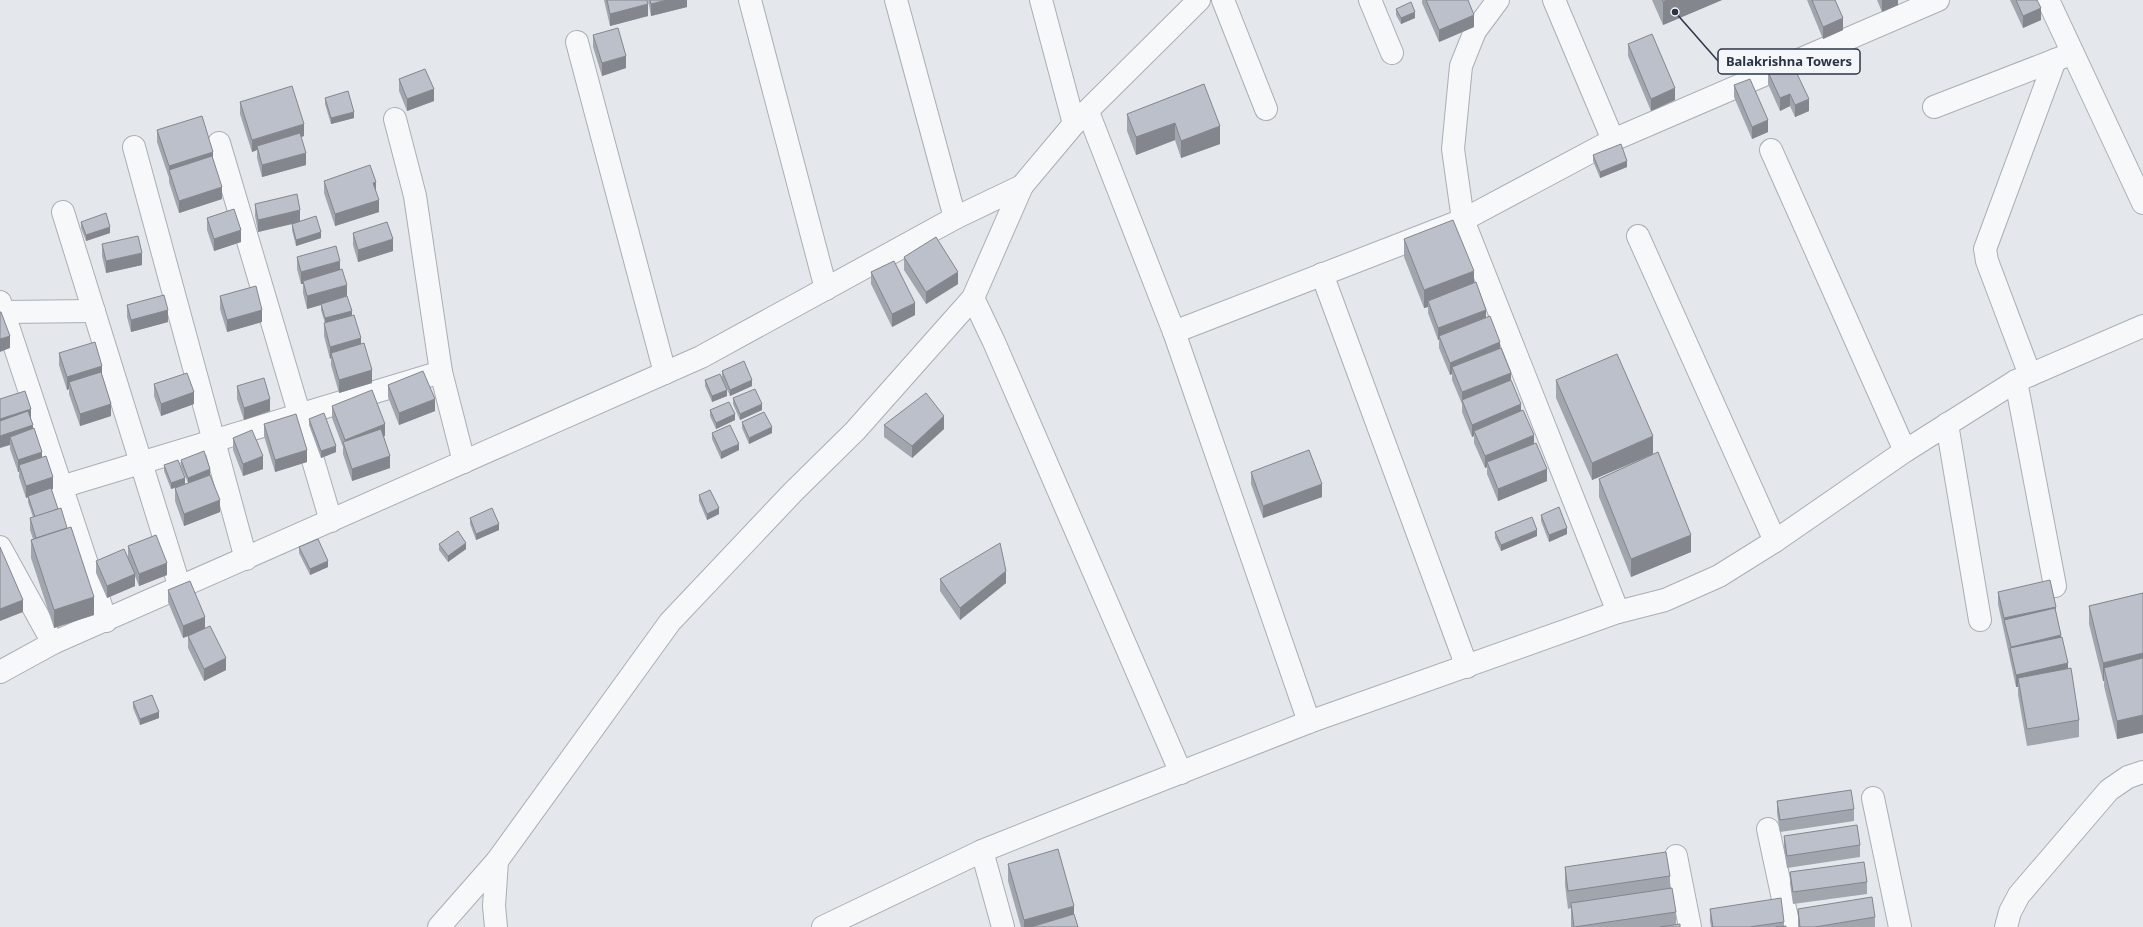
<svg xmlns="http://www.w3.org/2000/svg" width="2143" height="927" viewBox="0 0 2143 927" font-family="'Noto Sans',sans-serif">
<style>
.lines{fill:none;stroke-linecap:round;stroke-linejoin:round}
.minor-casing{stroke:#a9aeb7;stroke-width:24}
.minor{stroke:#f7f8fa;stroke-width:22}
.wall{fill:#a1a5ae}
.shaded-wall{fill:#83868d}
.building{fill:#bbc0ca;stroke:#83868d}
.leader{fill:none;stroke:#2b3445;stroke-width:1.5}
.callout-dot{fill:#2b3445;stroke:#f4f6f9;stroke-width:1.5}
.callout{fill:#f4f6f9;stroke:#2b3445;stroke-width:1.5}
.callout-label{font-size:13px;text-anchor:middle;font-weight:bold;fill:#2b3445}
</style>
<rect width="100%" height="100%" fill="#e4e7ec"/>
<g class="lines">
<defs>
<g id="minor">
<path d="M750 0 826 289"/>
<path d="M896 0 955 218"/>
<path d="M1041 0 1074 124"/>
<path d="M1223 0 1266 109"/>
<path d="M1370 0 1392 53"/>
<path d="M1498 0 1475 31 1461 66 1453 149 1463 220 1618 612"/>
<path d="M1554 0 1613 140"/>
<path d="M2048 0 2143 203"/>
<path d="M577 42 665 373"/>
<path d="M1934 107 2063 57"/>
<path d="M1088 112 1174 332 1309 722"/>
<path d="M395 119 415 196 441 372 464 462"/>
<path d="M219 143 331 521"/>
<path d="M134 147 246 559"/>
<path d="M1771 150 1905 451"/>
<path d="M63 212 180 588"/>
<path d="M1638 236 1775 541"/>
<path d="M1322 274 1467 667"/>
<path d="M973 298 994 342 1181 773"/>
<path d="M0 302 106 621"/>
<path d="M4 312 94 311"/>
<path d="M1174 332 1463 220 1613 140 1938 0"/>
<path d="M2030 375 1987 261 1985 249 2055 60"/>
<path d="M2016 381 2055 586"/>
<path d="M1947 424 1980 620"/>
<path d="M61 487 441 372"/>
<path d="M0 547 53 643"/>
<path d="M0 672 53 643 701 357 955 218 1022 186 1074 124 1199 0"/>
<path d="M1873 798 1900 927"/>
<path d="M1768 829 1789 927"/>
<path d="M982 851 1003 927"/>
<path d="M1676 856 1690 927"/>
<path d="M439 927 497 861 670 622 793 492 855 431 973 298 1022 186"/>
<path d="M496 927 494 906 497 861"/>
<path d="M823 927 982 851 1100 804 1309 722 1618 612 1665 600 1719 576 1775 541 1905 451 2016 381 2143 326"/>
<path d="M2006 927 2010 912 2019 895 2109 790 2128 777 2143 772"/>
</g>
</defs>
<use href="#minor" class="minor-casing"/>
<use href="#minor" class="minor"/>
</g>
<g class="wall">
<path d="M604 0H647L648 16 610 26Z"/>
<path d="M648 0H687V7L651 16Z"/>
<path d="M1422 0H1468L1474 27 1439 42 1422 3Z"/>
<path d="M1652 0H1722L1663 25Z"/>
<path d="M1807 0H1835L1843 30 1823 39Z"/>
<path d="M1877 0H1898V5L1882 12Z"/>
<path d="M2010 0H2037L2041 20 2023 28Z"/>
<path d="M1396 9 1415 18 1401 24 1396 15Z"/>
<path d="M593 35 626 68 602 76 593 47Z"/>
<path d="M1628 44 1675 100 1651 111 1628 56Z"/>
<path d="M1768 72 1809 111 1795 117 1790 106 1780 111 1768 84Z"/>
<path d="M399 79 434 101 407 111 399 91Z"/>
<path d="M1204 84 1220 144 1181 158 1175 140 1136 155 1127 131V114Z"/>
<path d="M1734 85 1768 132 1752 139 1734 97Z"/>
<path d="M325 98 354 118 331 124 325 104Z"/>
<path d="M240 102 304 136 301 137 306 165 262 177 257 158V150L252 152 240 114Z"/>
<path d="M157 130 213 159 222 199 179 213 169 182V178L157 142Z"/>
<path d="M1593 155 1627 167 1600 178 1593 161Z"/>
<path d="M324 181 376 191 379 212 335 226 324 193Z"/>
<path d="M255 204 300 221 321 238 296 246 292 230V224L258 232 255 216Z"/>
<path d="M207 218 241 242 214 251 207 230Z"/>
<path d="M81 222 110 233 86 241 81 228Z"/>
<path d="M353 233 393 251 358 262 353 245Z"/>
<path d="M1404 239 1474 283 1486 317 1500 348 1521 411 1547 481 1498 501 1487 474V467L1485 468 1474 443V436L1472 437 1462 412V404L1452 380V374L1450 375 1439 348V340H1438L1428 313V307L1424 308 1404 257Z"/>
<path d="M102 244 142 265 106 273 102 256Z"/>
<path d="M297 257 340 269 352 316 361 344 372 383 339 393 331 365V358L330 359 324 336V323H325L321 310V305L307 309 303 293V284H301L297 269Z"/>
<path d="M904 257 958 284 926 304 904 270Z"/>
<path d="M871 272 915 315 892 327 871 284Z"/>
<path d="M220 296 262 322 227 332 220 309Z"/>
<path d="M127 305 168 322 131 332 127 317Z"/>
<path d="M59 353 102 377 111 416 80 426 69 394V389L67 390 59 365Z"/>
<path d="M722 371 752 386 730 396 722 378Z"/>
<path d="M705 380 727 396 712 402 705 386Z"/>
<path d="M1556 380 1653 454 1691 552 1631 577 1599 497V479L1651 455 1592 480 1556 398Z"/>
<path d="M154 384 194 404 161 416 154 396Z"/>
<path d="M388 385 435 411 399 425 388 397Z"/>
<path d="M237 386 270 411 244 420 237 399Z"/>
<path d="M733 398 762 410 740 420 733 404Z"/>
<path d="M0 399 31 420 33 429 53 489 51 490 94 615 54 628 31 558V540L33 539 30 530V518L33 517 28 502V497L26 498 19 477V472H18L10 449V445Z"/>
<path d="M332 406 385 436 383 437 390 468 352 481 343 454V447L332 418Z"/>
<path d="M710 410 735 420 716 429 710 416Z"/>
<path d="M309 419 336 452 321 458 309 425Z"/>
<path d="M742 422 772 433 749 444 742 428Z"/>
<path d="M264 424 307 462 275 472 264 436Z"/>
<path d="M884 425 944 429 912 458 884 437Z"/>
<path d="M712 433 739 450 721 459 712 439Z"/>
<path d="M233 438 263 469 243 476 233 450Z"/>
<path d="M181 460 210 475 220 512 184 526 175 501V488L188 483 181 466Z"/>
<path d="M164 465 185 484 171 489 164 471Z"/>
<path d="M1251 472 1322 497 1263 518 1251 484Z"/>
<path d="M699 495 719 514 707 520 699 501Z"/>
<path d="M1541 515 1567 534 1549 542 1541 521Z"/>
<path d="M470 518 499 530 476 540 470 524Z"/>
<path d="M1495 532 1537 536 1501 551 1495 538Z"/>
<path d="M439 544 466 549 448 562 439 550Z"/>
<path d="M128 546 167 575 139 586 135 576V586L107 598 96 573V561L128 558Z"/>
<path d="M299 547 328 567 310 575 299 553Z"/>
<path d="M940 579 1006 583 960 620 940 591Z"/>
<path d="M168 590 205 628 226 670 204 681 188 648V636L183 638 168 602Z"/>
<path d="M1998 592 2056 612 2068 669 2079 720V737L2027 746 2018 695V687H2016L1998 604Z"/>
<path d="M2143 593V733L2117 739 2104 686V681H2103L2089 624V606Z"/>
<path d="M133 702 159 718 140 725 133 708Z"/>
<path d="M1777 801 1854 809V821L1780 832 1777 813Z"/>
<path d="M1784 836 1860 845V857L1787 868 1784 848Z"/>
<path d="M1008 864 1074 915 1078 927H1021L1008 881Z"/>
<path d="M1565 867 1670 876V888L1676 912V925L1680 927H1571V908L1568 909 1565 885Z"/>
<path d="M1790 872 1867 882V894L1793 904 1790 884Z"/>
<path d="M1710 909 1784 922V926L1786 927H1711L1710 921Z"/>
<path d="M1798 909 1875 917V927H1798Z"/>
</g>
<g class="shaded-wall">
<path d="M667 0H687V7L651 16V4Z"/>
<path d="M1667 0H1722L1663 25V2Z"/>
<path d="M1882 0H1898V5L1882 12Z"/>
<path d="M648 4V16L610 26V14Z"/>
<path d="M2041 8V20L2023 28V16Z"/>
<path d="M1415 12V18L1401 24V18Z"/>
<path d="M1474 15V27L1439 42V30Z"/>
<path d="M1843 18V30L1823 39V27Z"/>
<path d="M626 56V68L602 76V63Z"/>
<path d="M1675 88V100L1651 111V99Z"/>
<path d="M434 89V101L407 111V99Z"/>
<path d="M1790 94V106L1780 111V98Z"/>
<path d="M1809 99V111L1795 117V105Z"/>
<path d="M354 112V118L331 124V118Z"/>
<path d="M1768 120V132L1752 139V127Z"/>
<path d="M1175 123V140L1136 155V137Z"/>
<path d="M304 124V136L258 150 257 146V150L252 152V140Z"/>
<path d="M1220 126V144L1181 158V141Z"/>
<path d="M213 152V164L169 170V178V166Z"/>
<path d="M306 153V165L262 177V165Z"/>
<path d="M1627 161V167L1600 178V172Z"/>
<path d="M376 182V194L373 183Z"/>
<path d="M222 187V199L179 213V201Z"/>
<path d="M379 200V212L335 226V214Z"/>
<path d="M300 210V222L258 232V220Z"/>
<path d="M110 227V233L86 241V235Z"/>
<path d="M241 230V242L214 251V239Z"/>
<path d="M321 232V238L296 246V240Z"/>
<path d="M393 239V251L358 262V250Z"/>
<path d="M142 253V265L106 273V261Z"/>
<path d="M340 261V273L303 281V284H301V272Z"/>
<path d="M1474 271V288L1428 301V307L1424 308V290Z"/>
<path d="M958 272V284L926 304V292Z"/>
<path d="M347 285V297L307 309V296Z"/>
<path d="M915 303V315L892 327V314Z"/>
<path d="M168 310V322L131 332V320Z"/>
<path d="M262 310V322L227 332V320Z"/>
<path d="M1486 310V322L1439 336V340H1438V328Z"/>
<path d="M352 311V317L325 324V318Z"/>
<path d="M10 336V348L0 352V339Z"/>
<path d="M361 338V350L331 353V358L330 359V347Z"/>
<path d="M1500 342V354L1452 367V374L1450 375V363Z"/>
<path d="M102 366V379L69 382V389L67 390V377Z"/>
<path d="M372 370V383L339 393V380Z"/>
<path d="M1511 373V385L1462 400V405V392Z"/>
<path d="M752 380V386L730 396V390Z"/>
<path d="M727 390V396L712 402V396Z"/>
<path d="M194 392V404L161 416V404Z"/>
<path d="M270 399V411L244 420V408Z"/>
<path d="M435 399V411L399 425V413Z"/>
<path d="M111 404V416L80 426V414Z"/>
<path d="M762 404V410L740 420V414Z"/>
<path d="M1521 404V417L1474 431V436L1472 437V425Z"/>
<path d="M31 409V421L0 431V419Z"/>
<path d="M735 414V420L716 429V423Z"/>
<path d="M944 416V429L912 458V446Z"/>
<path d="M385 424V436L346 451 345 447V440Z"/>
<path d="M33 425V437H10V445L0 448V436Z"/>
<path d="M772 427V433L749 444V438Z"/>
<path d="M1534 435V447L1487 462V467L1485 468V456Z"/>
<path d="M1653 436V454L1592 480V463Z"/>
<path d="M739 444V450L721 459V452Z"/>
<path d="M336 446V452L321 458V451Z"/>
<path d="M307 450V462L275 472V460Z"/>
<path d="M42 452V464L19 465V472H18V460Z"/>
<path d="M263 456V469L243 476V464Z"/>
<path d="M390 456V468L352 481V469Z"/>
<path d="M210 469V475L188 484V478Z"/>
<path d="M1547 469V481L1498 501V489Z"/>
<path d="M53 477V489L26 498V486Z"/>
<path d="M185 478V484L171 489V483Z"/>
<path d="M1322 484V497L1263 518V506Z"/>
<path d="M220 500V512L184 526V514Z"/>
<path d="M719 508V514L707 520V514Z"/>
<path d="M499 524V530L476 540V534Z"/>
<path d="M1567 528V534L1549 542V535Z"/>
<path d="M1537 530V536L1501 551V545Z"/>
<path d="M1691 535V552L1631 577V559Z"/>
<path d="M466 543V549L448 562V556Z"/>
<path d="M328 561V567L310 575V569Z"/>
<path d="M167 563V575L139 586V574Z"/>
<path d="M1006 571V583L960 620V608Z"/>
<path d="M135 574V586L107 598V586Z"/>
<path d="M94 597V615L54 628V610Z"/>
<path d="M23 600V612L0 621V609Z"/>
<path d="M2056 607V619L2004 620V630V618Z"/>
<path d="M205 617V629L183 638V626Z"/>
<path d="M2061 635V647L2011 649V647Z"/>
<path d="M2143 653V671L2104 668V681H2103V663Z"/>
<path d="M226 658V670L204 681V669Z"/>
<path d="M2068 663V675L2018 678V687H2016V675Z"/>
<path d="M159 712V718L140 725V719Z"/>
<path d="M2143 715V733L2117 739V721Z"/>
<path d="M1074 906V923L1062 927H1024V920Z"/>
</g>
<g class="building">
<path d="M607 0H647L648 4 610 14Z"/>
<path d="M650 0H667L651 4Z"/>
<path d="M1426 0H1468L1474 15 1439 30Z"/>
<path d="M1662 0H1667L1663 2Z"/>
<path d="M1812 0H1835L1843 18 1823 27Z"/>
<path d="M2016 0H2037L2041 8 2023 16Z"/>
<path d="M1411 2 1415 12 1401 18 1396 9Z"/>
<path d="M618 28 626 56 602 63 593 35Z"/>
<path d="M1652 34 1675 88 1651 99 1628 44Z"/>
<path d="M1791 61 1809 99 1795 105 1790 94 1780 98 1768 72Z"/>
<path d="M425 69 434 89 407 99 399 79Z"/>
<path d="M1750 79 1768 120 1752 127 1734 85Z"/>
<path d="M1204 84 1220 126 1181 141 1175 123 1136 137 1127 114Z"/>
<path d="M292 86 304 124 252 140 240 102Z"/>
<path d="M348 91 354 112 331 118 325 98Z"/>
<path d="M202 116 213 152 169 166 157 130Z"/>
<path d="M300 133 306 153 262 165 257 146Z"/>
<path d="M1621 144 1627 161 1600 172 1593 155Z"/>
<path d="M212 156 222 187 179 201 169 170Z"/>
<path d="M370 165 376 182 373 183 379 200 335 214 324 181Z"/>
<path d="M297 194 300 210 258 220 255 204Z"/>
<path d="M234 209 241 230 214 239 207 218Z"/>
<path d="M106 213 110 227 86 235 81 222Z"/>
<path d="M316 216 321 232 296 240 292 224Z"/>
<path d="M1453 220 1474 271 1424 290 1404 239Z"/>
<path d="M387 222 393 239 358 250 353 233Z"/>
<path d="M138 236 142 253 106 261 102 244Z"/>
<path d="M936 237 958 272 926 292 904 257Z"/>
<path d="M336 246 340 261 301 272 297 257Z"/>
<path d="M894 261 915 303 892 314 871 272Z"/>
<path d="M342 269 347 285 307 296 303 281Z"/>
<path d="M1476 282 1486 310 1438 328 1428 301Z"/>
<path d="M256 286 262 310 227 320 220 296Z"/>
<path d="M164 295 168 310 131 320 127 305Z"/>
<path d="M347 296 352 311 325 318 321 304Z"/>
<path d="M0 312H1L10 336 0 339Z"/>
<path d="M354 315 361 338 330 347 324 323Z"/>
<path d="M1490 316 1500 342 1450 363 1439 336Z"/>
<path d="M95 342 102 366 67 377 59 353Z"/>
<path d="M364 343 372 370 339 380 331 353Z"/>
<path d="M1501 348 1511 373 1462 392 1452 367Z"/>
<path d="M1617 354 1653 436 1592 463 1556 380Z"/>
<path d="M744 361 752 380 730 390 722 371Z"/>
<path d="M423 371 435 399 399 413 388 385Z"/>
<path d="M101 372 111 404 80 414 69 382Z"/>
<path d="M187 373 194 392 161 404 154 384Z"/>
<path d="M720 374 727 390 712 396 705 380Z"/>
<path d="M264 378 270 399 244 408 237 386Z"/>
<path d="M1511 380 1521 404 1472 425 1462 400Z"/>
<path d="M755 389 762 404 740 414 733 398Z"/>
<path d="M372 390 385 424 345 440 332 406Z"/>
<path d="M25 391 31 409 0 419V399Z"/>
<path d="M926 393 944 416 912 446 884 425Z"/>
<path d="M729 402 735 414 716 423 710 410Z"/>
<path d="M1523 410 1534 435 1485 456 1474 431Z"/>
<path d="M28 411 33 425 0 436V421Z"/>
<path d="M764 412 772 427 749 438 742 422Z"/>
<path d="M324 413 336 446 321 451 309 419Z"/>
<path d="M296 414 307 450 275 460 264 424Z"/>
<path d="M730 425 739 444 721 452 712 433Z"/>
<path d="M34 428 42 452 18 460 10 437Z"/>
<path d="M381 429 390 456 352 469 343 442Z"/>
<path d="M252 430 263 456 243 464 233 438Z"/>
<path d="M1536 443 1547 469 1498 489 1487 462Z"/>
<path d="M1309 450 1322 484 1263 506 1251 472Z"/>
<path d="M204 451 210 469 188 478 181 460Z"/>
<path d="M1658 452 1691 535 1631 559 1599 479Z"/>
<path d="M46 456 53 477 26 486 19 465Z"/>
<path d="M178 460 185 478 171 483 164 465Z"/>
<path d="M210 475 220 500 184 514 175 488Z"/>
<path d="M51 488 58 509 35 517 28 496Z"/>
<path d="M710 490 719 508 707 514 699 495Z"/>
<path d="M1559 507 1567 528 1549 535 1541 515Z"/>
<path d="M61 508 67 528 36 538 30 518Z"/>
<path d="M492 508 499 524 476 534 470 518Z"/>
<path d="M1532 517 1537 530 1501 545 1495 532Z"/>
<path d="M71 527 94 597 54 610 31 540Z"/>
<path d="M458 531 466 543 448 556 439 544Z"/>
<path d="M156 535 167 563 139 574 128 546Z"/>
<path d="M318 539 328 561 310 569 299 547Z"/>
<path d="M1000 543 1006 571 960 608 940 579Z"/>
<path d="M0 547 23 600 0 609Z"/>
<path d="M124 549 135 574 107 586 96 561Z"/>
<path d="M2050 580 2056 607 2004 618 1998 592Z"/>
<path d="M190 581 205 617 183 626 168 590Z"/>
<path d="M2143 593V653L2103 663 2089 606Z"/>
<path d="M2055 608 2061 635 2011 647 2004 620Z"/>
<path d="M210 626 226 658 204 669 188 636Z"/>
<path d="M2062 637 2068 663 2016 675 2010 648Z"/>
<path d="M2143 658V715L2117 721 2104 668Z"/>
<path d="M2071 668 2079 720 2027 729 2018 678Z"/>
<path d="M152 695 159 712 140 719 133 702Z"/>
<path d="M1851 790 1854 809 1780 820 1777 801Z"/>
<path d="M1857 825 1860 845 1787 856 1784 836Z"/>
<path d="M1058 849 1074 906 1024 920 1008 864Z"/>
<path d="M1666 852 1670 876 1568 891 1565 867Z"/>
<path d="M1864 862 1867 882 1793 892 1790 872Z"/>
<path d="M1672 888 1676 912 1574 927 1571 903Z"/>
<path d="M1872 897 1875 917 1815 927H1800L1798 909Z"/>
<path d="M1781 898 1784 922 1749 927H1713L1710 909Z"/>
<path d="M1074 914 1078 927H1031Z"/>
<path d="M1680 924V927H1660Z"/>
<path d="M1786 926V927H1776Z"/>
</g>
<path class="leader" d="M1675 12L1718 61"/>
<circle class="callout-dot" cx="1675" cy="12" r="4"/>
<rect class="callout" x="1718" y="49" width="142" height="25" rx="4"/>
<g class="callout-label">
<text x="1789" y="66">Balakrishna Towers</text>
</g>
</svg>
